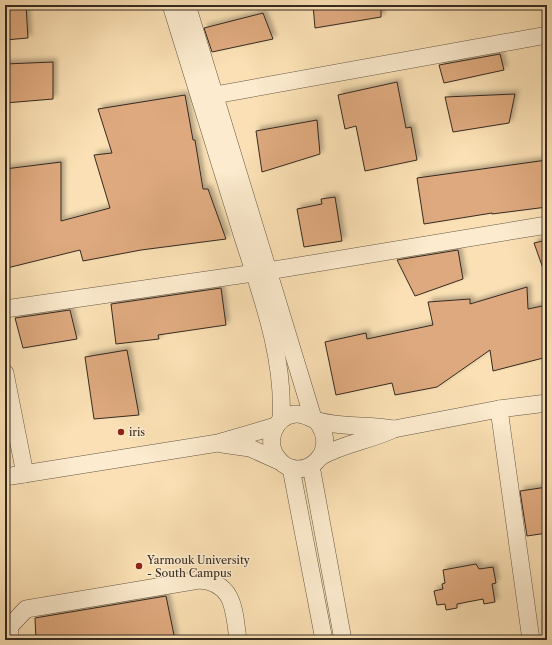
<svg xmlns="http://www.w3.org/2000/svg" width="552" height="645" viewBox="0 0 552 645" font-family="'Libre Caslon Text',serif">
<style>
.building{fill:#dea97e;stroke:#352a21;filter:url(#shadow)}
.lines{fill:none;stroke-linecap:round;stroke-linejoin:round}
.minor-casing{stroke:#665846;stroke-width:18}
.minor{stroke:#fcebce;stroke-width:17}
.poi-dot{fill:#8f2418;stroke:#fcebce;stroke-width:1.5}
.labels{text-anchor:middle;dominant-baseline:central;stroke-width:3;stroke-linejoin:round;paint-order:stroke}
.poi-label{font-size:11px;fill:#352a21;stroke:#fcebce;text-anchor:start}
</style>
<defs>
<filter id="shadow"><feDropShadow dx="3.5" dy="-3.5" stdDeviation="2" flood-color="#0004"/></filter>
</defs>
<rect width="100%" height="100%" fill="#fae0b4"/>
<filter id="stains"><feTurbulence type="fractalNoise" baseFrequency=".005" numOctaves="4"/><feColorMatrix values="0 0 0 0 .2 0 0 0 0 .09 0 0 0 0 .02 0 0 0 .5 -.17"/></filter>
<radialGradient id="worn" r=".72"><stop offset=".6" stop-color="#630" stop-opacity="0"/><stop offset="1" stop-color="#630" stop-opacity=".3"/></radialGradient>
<g class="building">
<path d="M26 5 28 38 5 40V9Z"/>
<path d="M313 5H381V17L315 28Z"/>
<path d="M263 13 273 39 212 52 204 28Z"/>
<path d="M500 54 504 70 444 83 439 65Z"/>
<path d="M53 62V99L5 103V64Z"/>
<path d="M397 82 406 128 411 127 417 160 365 171 356 126 345 129 338 95Z"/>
<path d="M515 94 509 123 453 132 445 97Z"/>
<path d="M185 95 193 140H195L203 189H208L226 239 141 250 83 261 80 250 7 268 5 258V169L61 162V221L110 208 94 155 112 153 98 109Z"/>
<path d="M317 120 320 154 262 172 256 131Z"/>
<path d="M547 160V207L492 214V213L424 224 417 178Z"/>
<path d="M335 197 342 241 304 247 297 209 322 204 321 199Z"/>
<path d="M547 240V274H545L534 243Z"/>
<path d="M458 250 463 279 415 296 397 260Z"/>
<path d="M527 287 528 309 547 305V357L493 371 490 350 437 387 395 395 392 383 336 395 325 342 366 333 367 339 433 325 428 302 470 299V304Z"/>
<path d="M221 288 226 325 158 335 159 339 116 344 111 304Z"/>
<path d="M70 310 77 339 23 348 15 318Z"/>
<path d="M127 350 139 415 94 419 85 357Z"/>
<path d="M547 487V533L527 536 520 491Z"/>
<path d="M476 564 479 569 493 567 496 583 492 584 495 602 484 604 483 599 457 604V608L446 610 445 604 437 605 434 591 443 589 442 584 445 583 443 570Z"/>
<path d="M166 596 175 640H36L35 618Z"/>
</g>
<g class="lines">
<defs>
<g id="minor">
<path d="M171 5C194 79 217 154 240 228 259 289 285 355 281 420"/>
<path d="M187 5 313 418"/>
<path d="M204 97 547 35"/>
<path d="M5 309 268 271 547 225"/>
<path d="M5 373 25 474"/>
<path d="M499 409 531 640"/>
<path d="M316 420C343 453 301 485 279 460 264 444 273 417 295 414 305 413 310 419 318 421 343 428 369 424 394 429"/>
<path d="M222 444 250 448 279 461"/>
<path d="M320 457C344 443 369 441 394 429L499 409 547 403"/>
<path d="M311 466 343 640"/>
<path d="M291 468 324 640"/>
<path d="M5 477 218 443 276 426"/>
<path d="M9 640 10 626 26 609 199 580C235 582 234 612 238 640"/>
</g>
</defs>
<use href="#minor" class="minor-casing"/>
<use href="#minor" class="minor"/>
</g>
<g class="poi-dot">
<circle cx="121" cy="432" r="4"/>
<circle cx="139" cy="566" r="4"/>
</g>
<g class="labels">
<g class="poi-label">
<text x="129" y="432">iris</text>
<text x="147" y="560">Yarmouk University<tspan x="147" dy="13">- South Campus</tspan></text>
</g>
</g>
<rect width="552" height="645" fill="none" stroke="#fae0b4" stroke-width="20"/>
<rect x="6" y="6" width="540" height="633" fill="none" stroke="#352a21" stroke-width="2"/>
<rect x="10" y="10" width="532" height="625" fill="none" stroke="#352a21"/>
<rect width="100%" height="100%" filter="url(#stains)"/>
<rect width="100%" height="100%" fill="url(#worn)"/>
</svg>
